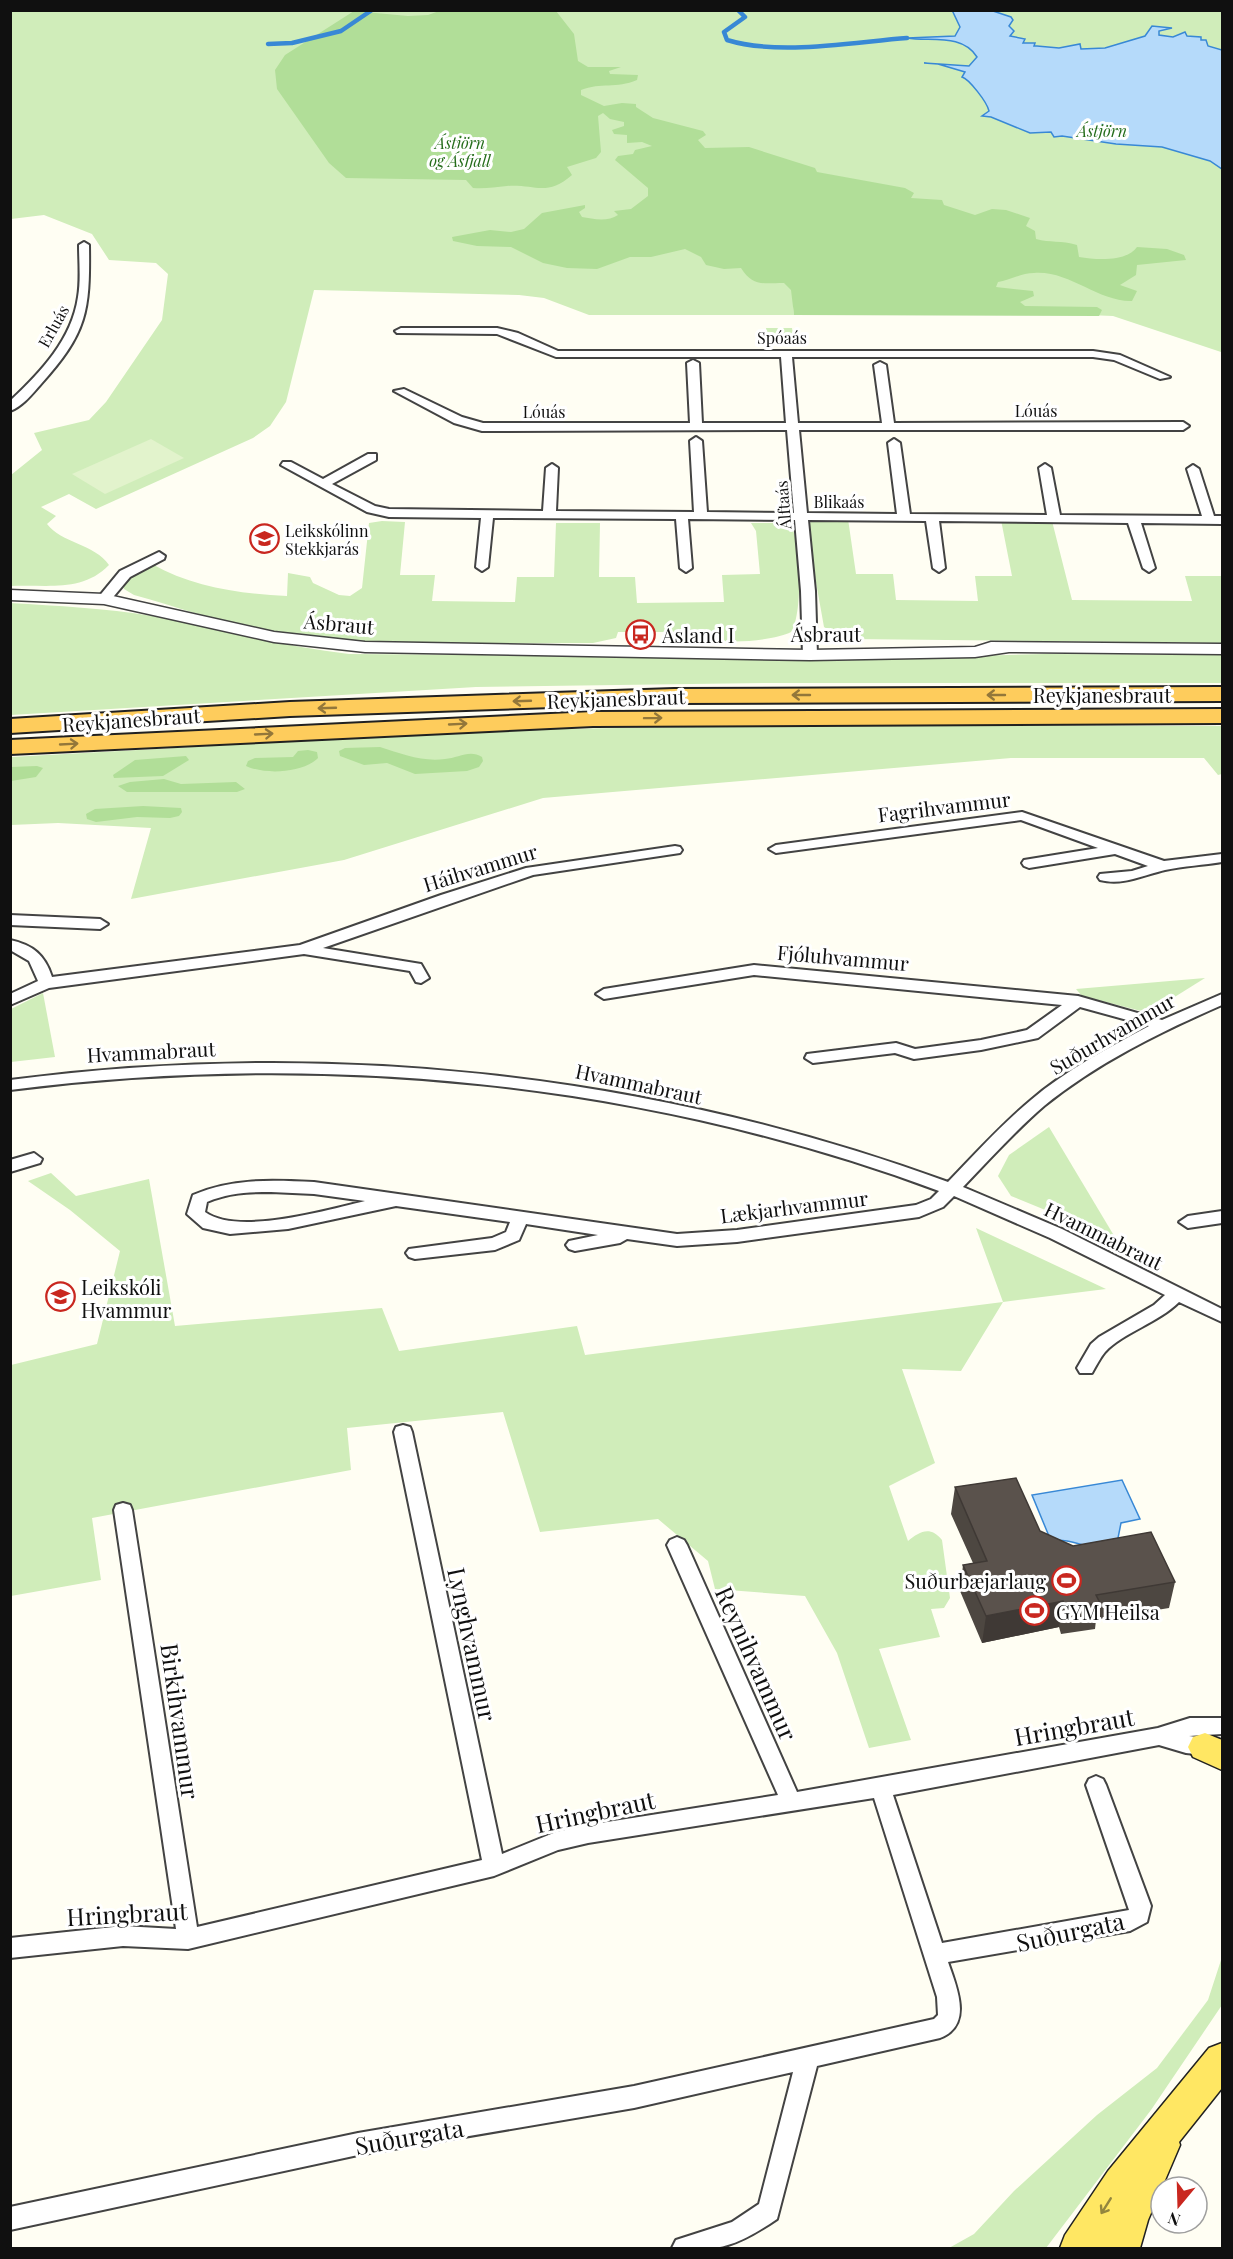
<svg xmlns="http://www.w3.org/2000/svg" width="1233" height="2259" viewBox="0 0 1233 2259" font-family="'Playfair Display',serif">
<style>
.green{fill:#d0edba}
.forest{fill:#b1de98}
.pitch{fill:#e2f3cc}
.water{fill:#b5dafa;stroke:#3888d5;stroke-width:1.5}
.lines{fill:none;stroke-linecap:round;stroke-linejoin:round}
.stream{stroke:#3888d5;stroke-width:4.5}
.minor-casing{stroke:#434343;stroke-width:4}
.tertiary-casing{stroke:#434343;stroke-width:3}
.primary-casing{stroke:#212121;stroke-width:3}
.trunk-casing{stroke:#212121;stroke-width:4}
.minor{fill:#fff;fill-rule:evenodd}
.tertiary{fill:#fff;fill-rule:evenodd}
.primary{fill:#ffe763;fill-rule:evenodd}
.trunk{fill:#fecc5c;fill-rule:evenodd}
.wall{fill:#4d4741}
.shaded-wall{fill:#3f3935}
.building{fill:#5a524c;stroke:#3f3935;stroke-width:1.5}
.oneway{stroke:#93773a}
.oneway2{stroke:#93863e}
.labels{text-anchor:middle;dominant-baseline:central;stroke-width:6;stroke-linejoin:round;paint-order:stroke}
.far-park-label{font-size:16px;font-style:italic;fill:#256d1b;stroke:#fff}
.far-street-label{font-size:16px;fill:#101010;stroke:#fff}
.far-poi-label{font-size:16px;fill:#101010;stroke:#fff;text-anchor:start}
.street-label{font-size:20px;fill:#101010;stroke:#fff}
.poi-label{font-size:20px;fill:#101010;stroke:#fff;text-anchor:start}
.near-street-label{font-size:24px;fill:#101010;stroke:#fff}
</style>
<rect width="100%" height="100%" fill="#fffef3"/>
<g class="green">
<path d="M10 11H1222V355L1221 352 1113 316 793 304 794 315H589L544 298 519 295 314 290 286 402 270 426 253 438 96 509 69 494 41 507 56 516 47 524C61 543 95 544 109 565 82 593 46 584 11 586V475L42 450 34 433 89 420 106 402 162 320 168 274 156 263 109 260 92 234 44 215 11 219Z"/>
<path d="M766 328H792L794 345H768Z"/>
<path d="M815 519H848L856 574H893L896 600 978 601 975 576H1012L1001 520 1052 521 1072 600 1192 601 1185 576H1222V643L851 639 839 636 824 627 807 532V525Z"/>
<path d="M382 521 405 522 400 575H435L432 601 515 602 517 577H554L556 523H600L599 577H635L637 603 724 602 722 575 760 574 756 531 751 523H790C801 541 803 615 791 632 772 642 707 647 692 632H618L616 638 593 643C485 642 373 650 266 631 221 623 178 607 134 595L124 589 122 583 127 577 152 564C192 587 241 594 287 596L288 573 310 577 313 583 339 595 350 596 362 588 369 523Z"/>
<path d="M10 603C58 606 105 608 152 616 218 629 282 646 349 654L889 658 1045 654 1222 655V683H768L476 687 11 715Z"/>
<path d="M813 725 1222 726V774L1218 775 1204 758H1011L543 798 344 860 131 899 151 828 58 823 11 825V757L499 730Z"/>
<path d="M1205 978 1149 1013 1082 996 1076 989Z"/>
<path d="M43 993 55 1057 11 1062V1009Z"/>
<path d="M1049 1127 1116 1239 1011 1196 998 1176 1009 1155Z"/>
<path d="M51 1173 76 1196 149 1179 175 1326 382 1308 399 1351 577 1326 585 1355 1003 1302 976 1228 1106 1289 1003 1302 961 1371 902 1369 935 1463 889 1486 908 1541C919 1532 930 1525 942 1540L950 1598 944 1608 931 1609 940 1637 879 1649 911 1740 869 1748 837 1653 805 1596 715 1589 708 1561 658 1519 540 1532 503 1412 347 1428 351 1470 92 1518 101 1580 11 1596V1365L97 1344 120 1251 70 1210 28 1181Z"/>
<path d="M1222 1957V2005L1151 2110 1046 2248H949L974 2234 1014 2191 1097 2115 1157 2068 1208 2000Z"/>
</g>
<g class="forest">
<path d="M442 10 556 11 574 34 578 61 588 67H621L609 71 610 74 638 75 637 80C616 89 601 82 581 90V95L604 106 622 103 636 104V107L653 118 703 131 706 135 698 140 705 148 749 147 815 168 817 172 905 188 914 193 911 198 942 200 944 205 975 215 992 209 1006 210 1030 218 1026 226 1035 231 1036 239C1050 243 1061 240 1077 245L1079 257C1097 260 1126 262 1137 247L1167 249 1184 255 1186 260 1137 265 1136 275 1120 285 1137 291 1132 301C1098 302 1069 270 1034 273 1022 273 1009 280 998 282L996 287 1033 291 1034 296 1020 302 1025 306 1097 307 1102 310 1099 316 794 315 791 290 784 283C763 283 753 287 741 268L724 269 706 265 701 257 685 249 651 257H630L597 269 567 268 543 263 511 247 477 246 453 241 452 237 490 230 511 232 524 229 542 213 585 205V208L579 212 582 217C593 219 608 222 618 215L614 211 631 209 648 196V188L615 160 618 156 633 154 635 150 652 146 642 142 627 143V135L614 134 612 130 624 126V122L610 119 603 113 598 116 601 152 596 158 567 167 572 175C547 197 535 184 507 186 495 187 485 189 473 188L466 180 346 178 329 163 277 89 275 70 285 55 354 11 408 16 428 15Z"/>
<path d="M380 747C402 754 422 762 445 759 458 758 470 749 482 757L483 761 479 767 467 771 415 774 387 763 364 765 340 756 339 751 345 748Z"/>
<path d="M308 750 317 752 318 758C303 773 265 775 246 766L248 761 255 758 293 757 298 751Z"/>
<path d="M186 756 189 760 163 776 114 778 113 775 135 760Z"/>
<path d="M37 766 43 768 36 777 11 781V767Z"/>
<path d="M164 779 181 784 236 782 245 789 237 792H127L118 786 130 782Z"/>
<path d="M143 806 181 808 182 812 179 816 170 818 137 817 96 822 87 819 86 814 95 809Z"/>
</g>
<path class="pitch" d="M151 439 184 458 105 494 72 474Z"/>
<g class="water">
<path d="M952 10 993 11 1011 17 1013 20 1009 26 1014 31 1010 36 1025 39 1023 43H1035L1034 46H1037L1059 48 1080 44 1081 49 1105 48 1145 36 1152 26 1172 28 1159 31V35L1173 37 1185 32 1187 36 1201 37V40H1206L1208 46 1222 50V169L1210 161 1162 147 1116 144 1062 136 1054 137 1051 132 1030 133 991 117 982 116 989 111C987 102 969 79 962 77L965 72 938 64 924 63 969 66 977 57C962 33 930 42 907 38L955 36 960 27Z"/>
<path d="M1122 1480 1140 1519 1121 1523 1116 1548C1089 1553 1075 1537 1051 1541L1032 1495Z"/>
</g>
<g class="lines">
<g class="stream">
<path d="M738 10 745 17 724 32 727 40C779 56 853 42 907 38"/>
<path d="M268 44 292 43 341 31 372 10"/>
</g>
<defs>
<g id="minor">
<path d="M84 242 89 245C90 312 87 333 41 384 33 393 22 407 10 411V401C41 372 72 339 78 297 81 280 79 262 79 245Z"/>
<path d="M401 328H497L518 333 558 351H1093L1120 355 1170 377 1160 379 1114 360 1093 357H792L798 423H882L874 365 880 362 886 365 894 423 1183 422 1189 426 1183 430H799L807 513 897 514 888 443 894 439 900 443 910 514 1047 515 1039 468 1045 464 1051 468 1060 515 1202 516 1187 469 1193 465 1199 469 1214 516H1222V524L1141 523 1155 568 1149 572 1143 568 1128 523 939 521 945 568 939 572 933 568 926 521 808 520 815 591 817 655 810 659 803 655 801 591 795 520 688 519 692 568 686 572 680 568 676 519 493 518 488 567 482 571 476 567 481 518 389 517 367 512 281 465 283 462H291L323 479 368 454H376V460L332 484 375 506 389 509 543 511 546 468 552 464 558 468 556 511 694 512 690 441 696 437 702 441 707 512 794 513 787 430 482 431 454 423 394 391 404 389 462 417 483 423H690L687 363 693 360 699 363 702 423H786L781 357H556L497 334 397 333 395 331Z"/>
<path d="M159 552 165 556 164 559 130 577 109 602H99L97 599 120 571Z"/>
<path d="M1022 812 1164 861 1222 854V862C1204 865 1184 866 1165 870 1143 875 1123 886 1100 880L1098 877 1100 874 1132 871 1148 866 1115 854 1029 868 1024 866 1022 863 1024 860 1098 848 1021 820 776 853 769 849 776 845Z"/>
<path d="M675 846 680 847 682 850 680 853 533 875 323 948 421 964 429 978 421 983 416 982 410 971 304 954 49 988 10 1005V994L38 981 29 961 10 950V940C33 945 45 955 52 977L300 945 441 895 526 868Z"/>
<path d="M10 915 100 919 108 924 100 929 10 925Z"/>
<path d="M754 965 1078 996 1162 1020 1222 994V1005C1160 1032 1097 1063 1044 1106 1015 1131 989 1160 963 1187L1062 1229 1222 1309V1322L1179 1302C1158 1323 1124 1332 1105 1352 1100 1358 1096 1366 1092 1373H1080L1077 1368 1091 1344 1099 1337 1154 1305 1165 1295 1050 1238 954 1196 943 1207 919 1217 737 1242 677 1246 627 1239 620 1243 575 1251 569 1249 566 1245 569 1241 598 1235 526 1224 519 1240 495 1250 415 1259 409 1257 406 1253 409 1249 492 1238 506 1232 510 1222 396 1206 288 1229 230 1234 203 1228 187 1214 193 1195C232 1178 272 1180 314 1182L677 1234 737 1230 916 1205 931 1199 939 1191C642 1081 324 1050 10 1090V1080C327 1039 648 1072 948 1182 975 1154 1001 1125 1031 1100 1066 1070 1108 1048 1149 1026L1080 1007 1038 1038 981 1050 914 1059 895 1053 813 1063 805 1058 807 1054 896 1043 915 1049 981 1040 1027 1030 1062 1005 754 975 604 999 596 994 604 989ZM271 1192 314 1194 365 1201C327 1210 238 1236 205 1212L207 1202C228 1193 248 1192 271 1192Z"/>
<path d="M34 1153 42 1159 40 1163 10 1172V1160Z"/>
<path d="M1222 1211V1223L1188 1228 1179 1222 1188 1216Z"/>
<path d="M403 1425 410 1427 412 1432 502 1854 556 1832 588 1825 778 1795 667 1545 670 1540 677 1537 684 1540 687 1545 797 1792 1158 1728 1190 1718H1222V1734L1189 1736 1222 1740V1757L1186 1753 1159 1745 893 1795 942 1943 1129 1910 1086 1785 1089 1779 1096 1776 1103 1779 1106 1785 1151 1906 1147 1922 1130 1931 948 1962C956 1986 974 2025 940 2038L817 2066 777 2219C739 2245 719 2253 672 2248L676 2240 732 2222 759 2204 793 2072 634 2108 358 2155 10 2230V2207L358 2133 634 2086 934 2019 938 2015 937 1997 874 1798 588 1843 558 1850 494 1876 188 1949 123 1946 10 1958V1938L123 1926 176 1929 114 1510 116 1505 123 1503 130 1505 132 1510 197 1927 482 1860 394 1432 396 1427Z"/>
</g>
<path id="tertiary" d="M10 590 104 594 274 632 365 642 810 650 975 647 991 642 1222 644V654L1009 652 975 657 810 660 365 652 274 642 104 604 10 600Z"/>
<g id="primary">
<path d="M1205 1733 1222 1740V1770L1193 1757 1188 1747 1193 1737Z"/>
<path d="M1222 2043V2088L1179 2142 1180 2145 1148 2220 1140 2248H1060L1065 2235 1108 2171 1209 2048Z"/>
</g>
<g id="trunk">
<path d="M1222 687V701L674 703 290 716 10 733V719L290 702 674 689Z"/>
<path d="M1222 709V723L593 726 10 754V740L593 712Z"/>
</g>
</defs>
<use href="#minor" class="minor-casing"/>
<use href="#tertiary" class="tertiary-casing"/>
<use href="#primary" class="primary-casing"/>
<use href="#trunk" class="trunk-casing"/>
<use href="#minor" class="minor"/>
<use href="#tertiary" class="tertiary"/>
<use href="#primary" class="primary"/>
<use href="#trunk" class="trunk"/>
</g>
<path class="wall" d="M955 1487 1040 1531 1073 1546 1175 1582 1169 1608 1096 1620 1095 1629 1061 1634 1059 1627 982 1643 960 1591 963 1565 973 1563 951 1514Z"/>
<path class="shaded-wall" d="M1063 1601 1059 1627 982 1643 986 1616Z"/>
<path class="building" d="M1016 1478 1040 1531 1073 1546 1151 1532 1175 1582 1096 1595 1100 1603 1066 1608 1063 1601 986 1616 963 1565 987 1561 955 1487Z"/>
<defs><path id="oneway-shaft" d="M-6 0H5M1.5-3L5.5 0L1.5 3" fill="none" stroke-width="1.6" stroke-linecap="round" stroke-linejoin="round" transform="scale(1.5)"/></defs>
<g class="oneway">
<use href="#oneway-shaft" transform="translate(801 695) rotate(180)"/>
<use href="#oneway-shaft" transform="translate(996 695) rotate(180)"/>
<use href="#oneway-shaft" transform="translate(522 701) rotate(178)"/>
<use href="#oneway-shaft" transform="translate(327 708) rotate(178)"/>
<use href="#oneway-shaft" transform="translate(653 718) rotate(-1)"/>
<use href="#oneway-shaft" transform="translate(458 724) rotate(-3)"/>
<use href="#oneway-shaft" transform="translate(264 734) rotate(-3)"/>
<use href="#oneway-shaft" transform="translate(69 744) rotate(-3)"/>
</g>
<use class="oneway2" href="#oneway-shaft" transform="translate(1106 2206) rotate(122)"/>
<defs>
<symbol id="school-ring" viewBox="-11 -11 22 22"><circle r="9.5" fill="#fff" stroke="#c9271f" stroke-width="1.5"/><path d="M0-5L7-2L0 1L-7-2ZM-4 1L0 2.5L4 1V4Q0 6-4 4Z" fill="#c9271f"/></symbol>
<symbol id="bus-ring" viewBox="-11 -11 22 22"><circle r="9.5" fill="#fff" stroke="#c9271f" stroke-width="1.5"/><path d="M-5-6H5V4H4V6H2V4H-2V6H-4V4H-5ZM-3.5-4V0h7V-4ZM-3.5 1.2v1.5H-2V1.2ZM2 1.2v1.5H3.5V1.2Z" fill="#c9271f"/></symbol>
<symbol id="stadium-ring" viewBox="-11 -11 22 22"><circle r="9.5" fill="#fff" stroke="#c9271f" stroke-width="1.5"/><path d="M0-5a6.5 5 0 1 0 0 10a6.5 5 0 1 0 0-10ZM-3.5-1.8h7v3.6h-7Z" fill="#c9271f"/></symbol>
</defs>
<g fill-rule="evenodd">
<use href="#school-ring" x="248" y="522" width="33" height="33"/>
<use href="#bus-ring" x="624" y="618" width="33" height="33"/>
<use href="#school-ring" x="44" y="1280" width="33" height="33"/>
<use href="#stadium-ring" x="1050" y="1564" width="33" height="33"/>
<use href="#stadium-ring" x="1018" y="1594" width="33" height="33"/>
</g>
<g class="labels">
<g class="far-park-label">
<text x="1102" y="130">Ástjörn</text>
<text x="460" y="142">Ástjörn<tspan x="460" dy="18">og Ásfjall</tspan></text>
</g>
<g class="far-street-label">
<text transform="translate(53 326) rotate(-61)">Erluás</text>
<text x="782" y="337">Spóaás</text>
<text x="1036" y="410">Lóuás</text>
<text x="544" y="411">Lóuás</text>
<text x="839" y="501">Blikaás</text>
<text transform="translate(783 505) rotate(-95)">Álftaás</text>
</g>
<g class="far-poi-label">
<text x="285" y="530">Leikskólinn<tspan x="285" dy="18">Stekkjarás</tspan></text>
</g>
<g class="street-label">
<text transform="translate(339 623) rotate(5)">Ásbraut</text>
<text x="826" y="633">Ásbraut</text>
<text x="1102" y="694">Reykjanesbraut</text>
<text transform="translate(616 698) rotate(-2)">Reykjanesbraut</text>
<text transform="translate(131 719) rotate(-4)">Reykjanesbraut</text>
<text transform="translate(944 806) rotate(-7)">Fagrihvammur</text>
<text transform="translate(480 867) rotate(-17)">Háihvammur</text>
<text transform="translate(843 957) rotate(5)">Fjóluhvammur</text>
<text transform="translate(1112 1033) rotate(-30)">Suðurhvammur</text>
<text transform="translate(151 1051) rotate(-3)">Hvammabraut</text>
<text transform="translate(639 1083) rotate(12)">Hvammabraut</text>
<text transform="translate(794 1206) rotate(-7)">Lækjarhvammur</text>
<text transform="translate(1104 1235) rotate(26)">Hvammabraut</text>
</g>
<g class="poi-label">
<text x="662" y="634">Ásland I</text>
<text x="81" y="1286">Leikskóli<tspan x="81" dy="23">Hvammur</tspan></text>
<text x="1046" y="1580" text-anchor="end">Suðurbæjarlaug</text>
<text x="1056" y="1611">GYM Heilsa</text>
</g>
<g class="near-street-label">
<text transform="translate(473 1644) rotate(78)">Lynghvammur</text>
<text transform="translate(757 1663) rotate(66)">Reynihvammur</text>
<text transform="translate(181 1721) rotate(82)">Birkihvammur</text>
<text transform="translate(1074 1726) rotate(-10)">Hringbraut</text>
<text transform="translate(595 1811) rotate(-12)">Hringbraut</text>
<text transform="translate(127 1913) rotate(-3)">Hringbraut</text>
<text transform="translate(1070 1931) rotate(-12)">Suðurgata</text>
<text transform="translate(409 2136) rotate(-10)">Suðurgata</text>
</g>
</g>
<rect width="1233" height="2259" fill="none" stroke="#101010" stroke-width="24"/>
<g transform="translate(1179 2205) rotate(199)"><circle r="28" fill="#ffffff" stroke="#9f9f9f" stroke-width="1.5"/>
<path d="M0-4.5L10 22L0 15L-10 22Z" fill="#c9271f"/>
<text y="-9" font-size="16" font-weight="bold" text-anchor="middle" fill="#101010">N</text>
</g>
</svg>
